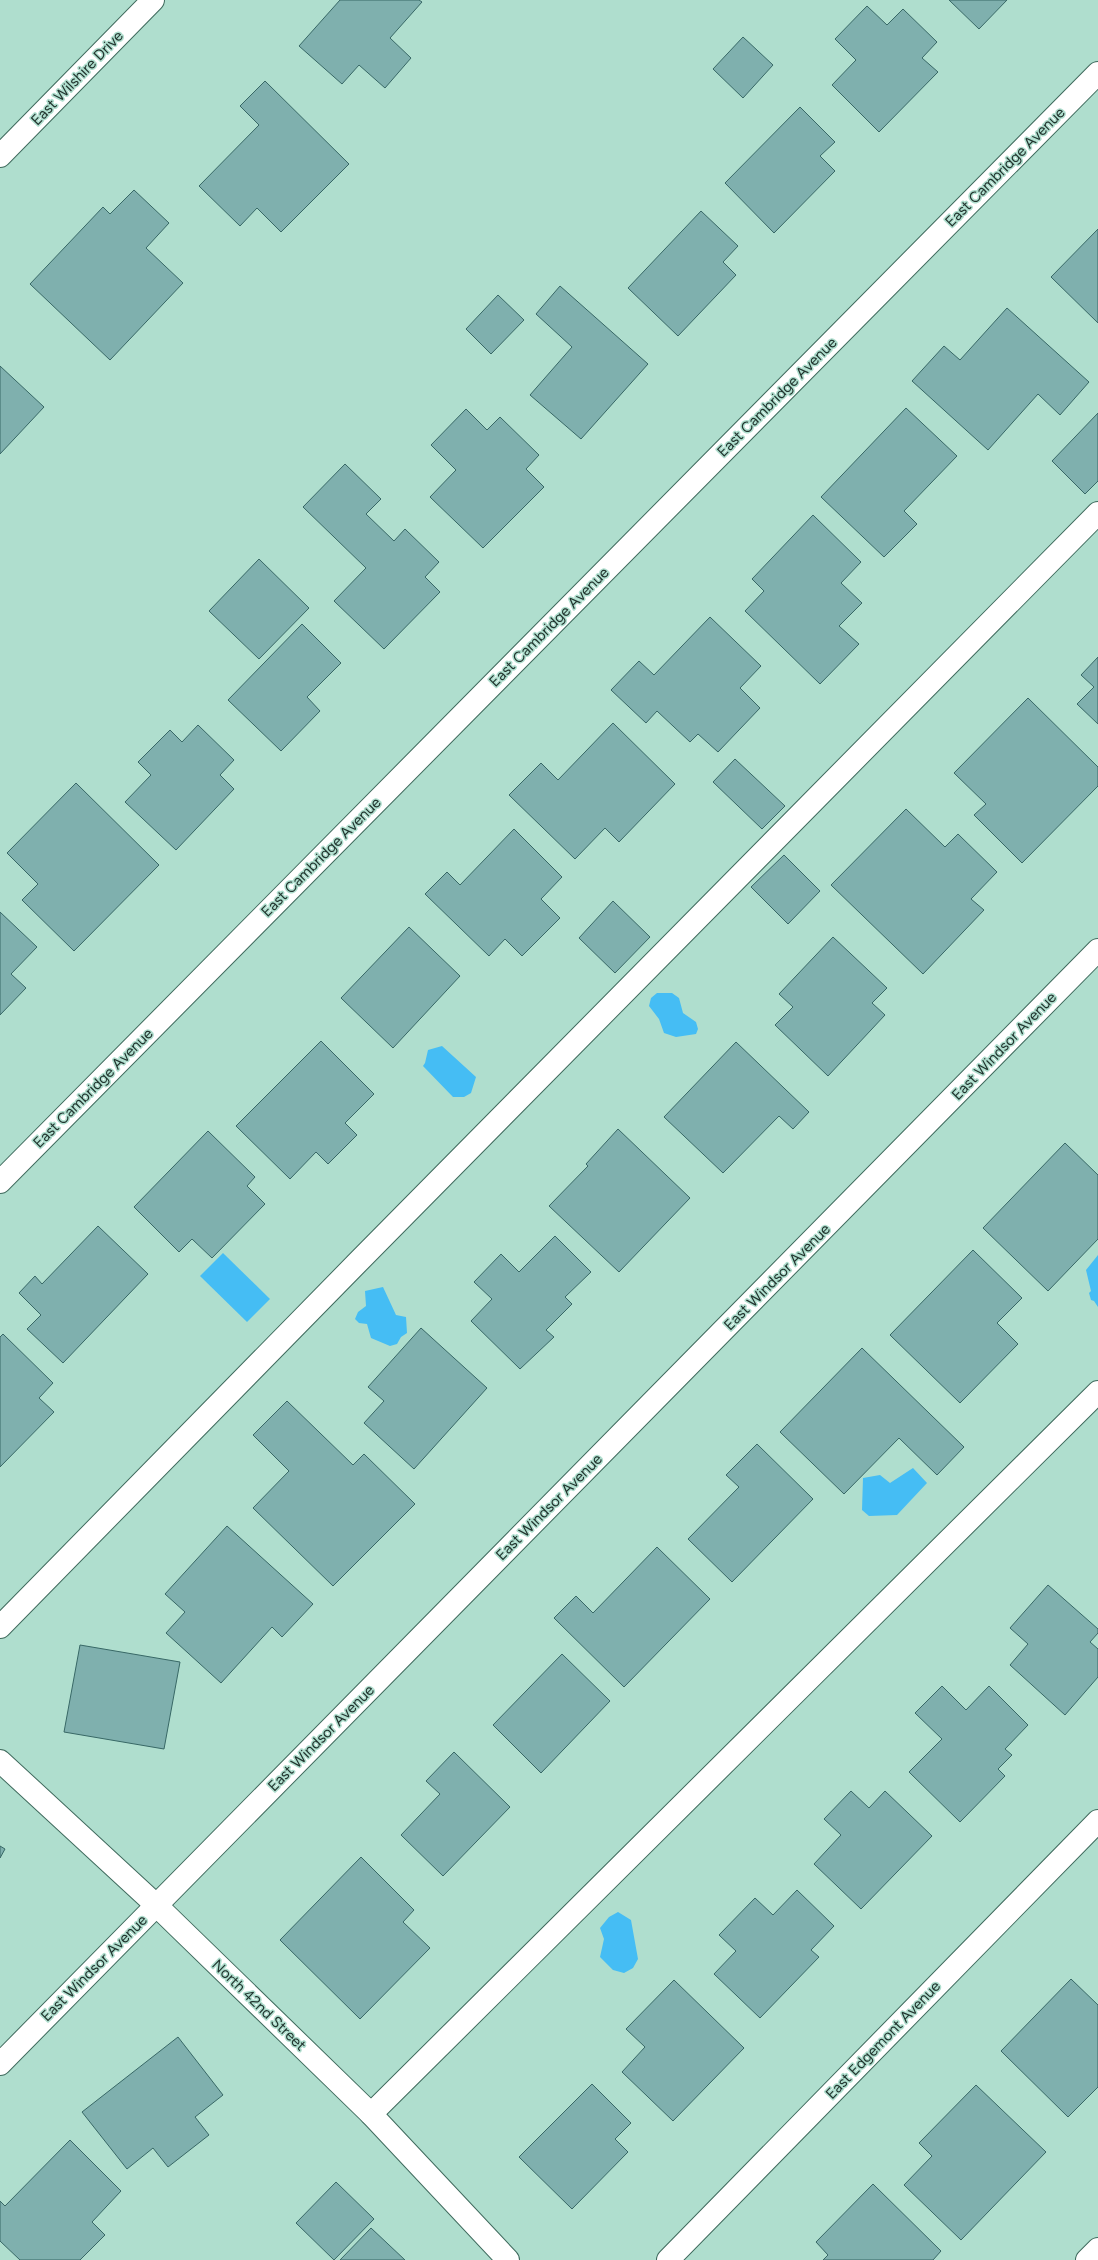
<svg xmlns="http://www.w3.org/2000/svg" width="1098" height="2260" viewBox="0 0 1098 2260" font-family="Figtree,sans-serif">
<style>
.water{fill:#45bdf4}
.building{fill:#7fb0ae;stroke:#386866}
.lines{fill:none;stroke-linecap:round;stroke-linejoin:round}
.service-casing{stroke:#3f6a5d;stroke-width:24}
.minor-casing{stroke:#3f6a5d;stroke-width:24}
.service{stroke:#fff;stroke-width:22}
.minor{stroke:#fff;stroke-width:22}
.labels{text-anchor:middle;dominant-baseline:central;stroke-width:3;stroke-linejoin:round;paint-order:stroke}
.street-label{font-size:15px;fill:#22352f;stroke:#afdece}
</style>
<rect width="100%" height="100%" fill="#afdece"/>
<g class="water">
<path d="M657 993H672L679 998 683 1013 696 1022 698 1029 696 1034 676 1037 664 1033 659 1019 649 1006 651 998Z"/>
<path d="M442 1046 476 1077 471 1093 464 1097H453L423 1066 425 1063 428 1050Z"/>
<path d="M223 1253 270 1299 247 1322 200 1276Z"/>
<path d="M1098 1255V1307L1094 1301 1091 1300 1089 1293 1091 1291 1086 1270Z"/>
<path d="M383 1287 396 1315 406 1317 407 1333 401 1337 397 1344 390 1346 371 1338 367 1324 359 1323 355 1319 358 1312 366 1306 365 1291Z"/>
<path d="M913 1468 927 1483 897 1515 869 1516 862 1510 863 1478 880 1475 890 1483Z"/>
<path d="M618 1912 631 1920 638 1959 633 1968 624 1973 613 1970 600 1957 604 1939 600 1928 609 1917Z"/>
</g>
<g class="building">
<path d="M340 0H419L422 2 390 38 411 58 385 88 359 65 342 84 299 46Z"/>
<path d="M949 0H1007L979 29Z"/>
<path d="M867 6 887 25 903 9 937 42 922 58 938 72 879 132 832 85 856 60 835 39Z"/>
<path d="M743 37 773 65 743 98 713 69Z"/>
<path d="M265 81 349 164 281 232 257 208 240 226 199 186 259 125 240 106Z"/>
<path d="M800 107 835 142 820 156 835 171 774 233 725 183Z"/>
<path d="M134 190 169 223 146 248 183 283 110 360 30 284 103 207 110 214Z"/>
<path d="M701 211 738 246 723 262 736 275 678 336 628 288Z"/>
<path d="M1098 229V323L1051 277Z"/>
<path d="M560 286 648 364 581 439 530 395 572 347 536 314Z"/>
<path d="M498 295 524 320 491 354 466 329Z"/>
<path d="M1007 308 1089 382 1060 415 1038 394 988 450 912 381 944 346 960 360Z"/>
<path d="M0 366 44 407 0 454Z"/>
<path d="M906 408 957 456 904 511 917 524 884 557 821 497Z"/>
<path d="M466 409 487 430 500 417 539 455 526 469 544 487 483 548 430 497 456 470 431 445Z"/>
<path d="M1098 413V481L1085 494 1052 461Z"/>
<path d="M345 464 381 499 366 514 394 541 405 529 439 562 425 577 440 592 384 649 334 601 366 568 303 507Z"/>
<path d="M813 515 861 562 841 583 862 603 839 626 859 644 820 684 745 611 764 591 752 579Z"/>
<path d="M259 559 309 608 259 659 209 611Z"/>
<path d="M710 617 761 666 740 688 760 708 718 752 698 734 690 742 657 711 646 723 611 690 639 661 654 675Z"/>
<path d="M302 624 341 663 307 697 320 711 281 751 228 700Z"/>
<path d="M1098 657V724L1077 704 1094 687 1081 675Z"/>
<path d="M1028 698 1098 767V786L1022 863 974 815 986 804 954 773Z"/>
<path d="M613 723 675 784 619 842 605 828 575 859 509 795 541 763 558 780Z"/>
<path d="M198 725 234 760 220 775 234 789 176 850 125 802 151 775 138 762 170 730 182 742Z"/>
<path d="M735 759 785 806 762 829 713 782Z"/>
<path d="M76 783 159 865 74 951 22 900 38 884 7 853Z"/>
<path d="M906 809 945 847 958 834 997 872 971 899 984 910 923 974 831 885Z"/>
<path d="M514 829 562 877 541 899 560 918 522 956 505 939 489 956 425 894 447 872 460 885Z"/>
<path d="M784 855 820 891 788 924 751 887Z"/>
<path d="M613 901 650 937 615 973 579 938Z"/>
<path d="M0 912 37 947 11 974 26 988 0 1015Z"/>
<path d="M409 927 460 976 393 1048 341 998Z"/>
<path d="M833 937 887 988 872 1003 885 1015 828 1076 775 1025 793 1007 779 994Z"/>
<path d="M321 1041 374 1094 345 1123 357 1135 328 1164 316 1152 290 1179 236 1126Z"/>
<path d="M736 1042 809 1112 793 1129 779 1116 723 1173 664 1117Z"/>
<path d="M618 1129 690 1198 619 1272 549 1206 588 1166 586 1164Z"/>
<path d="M208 1131 255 1177 247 1186 265 1204 212 1258 192 1239 179 1252 134 1207Z"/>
<path d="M1065 1143 1098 1175V1239L1048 1291 983 1228Z"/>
<path d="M98 1226 148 1274 63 1363 27 1329 41 1315 19 1293 35 1276 42 1284Z"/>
<path d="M555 1236 591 1272 565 1297 572 1304 546 1330 554 1337 520 1369 471 1321 492 1299 474 1282 501 1254 519 1272Z"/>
<path d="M973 1250 1022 1298 997 1323 1018 1344 960 1403 890 1335Z"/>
<path d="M421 1328 487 1388 414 1469 364 1423 384 1401 368 1387Z"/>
<path d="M3 1334 53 1383 39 1398 54 1412 0 1467V1337Z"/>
<path d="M862 1348 964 1447 937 1475 899 1438 844 1494 780 1432Z"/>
<path d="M287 1401 353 1465 364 1454 415 1504 333 1586 253 1508 289 1471 253 1435Z"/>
<path d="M757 1444 813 1499 732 1582 688 1539 739 1487 726 1475Z"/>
<path d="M227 1526 313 1604 282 1637 272 1627 221 1683 166 1633 185 1612 165 1594Z"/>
<path d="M657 1547 710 1599 624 1687 554 1618 576 1596 593 1613Z"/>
<path d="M1048 1585 1098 1629V1633L1090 1642 1098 1649V1677L1065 1715 1010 1665 1028 1644 1010 1628Z"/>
<path d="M80 1645 180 1662 164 1749 64 1732Z"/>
<path d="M562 1654 610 1701 541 1773 493 1725Z"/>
<path d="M942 1686 966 1710 989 1686 1028 1725 1005 1749 1012 1755 998 1769 1005 1776 960 1822 909 1772 942 1739 915 1713Z"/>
<path d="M454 1752 510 1807 443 1876 401 1835 440 1794 426 1781Z"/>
<path d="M851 1791 869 1808 885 1791 932 1836 861 1909 814 1864 841 1835 824 1819Z"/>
<path d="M0 1846 5 1849 0 1858Z"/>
<path d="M361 1857 414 1910 403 1922 430 1948 360 2019 280 1940Z"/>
<path d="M797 1890 834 1926 811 1950 819 1957 760 2018 714 1974 736 1951 719 1935 755 1898 773 1915Z"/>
<path d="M1071 1979 1098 2005V2087L1068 2117 1001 2051Z"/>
<path d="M674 1980 744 2048 673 2121 622 2072 645 2047 626 2029Z"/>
<path d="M178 2037 223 2095 195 2117 209 2135 168 2167 153 2148 127 2169 82 2112Z"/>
<path d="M592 2084 631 2123 615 2139 628 2152 572 2209 519 2157Z"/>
<path d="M976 2085 1046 2152 961 2240 904 2185 932 2156 919 2143Z"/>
<path d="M70 2140 121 2191 92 2222 105 2235 80 2260H20L0 2241V2201L5 2206Z"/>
<path d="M336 2182 374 2219 334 2260 296 2223Z"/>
<path d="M873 2184 941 2251 933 2260H823L828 2255 816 2242Z"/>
<path d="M371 2228 405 2260H340Z"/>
</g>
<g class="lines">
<defs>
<g id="service">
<path d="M0 1627 358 1262 1098 513"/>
<path d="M371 2114 1098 1392"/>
<path d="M1087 2260 1098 2249"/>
</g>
<g id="minor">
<path d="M0 156 153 0"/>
<path d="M0 1182 1098 73"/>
<path d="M0 1761 156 1905 371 2114 508 2260"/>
<path d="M0 2064 1098 950"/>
<path d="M668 2260 1098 1821"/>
</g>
</defs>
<use href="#service" class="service-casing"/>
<use href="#minor" class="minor-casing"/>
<use href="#service" class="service"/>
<use href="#minor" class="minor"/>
</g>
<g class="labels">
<g class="street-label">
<text transform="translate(77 78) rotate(-46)">East Wilshire Drive</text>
<text transform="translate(1005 167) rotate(-45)">East Cambridge Avenue</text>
<text transform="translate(777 397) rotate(-45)">East Cambridge Avenue</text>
<text transform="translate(549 627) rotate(-45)">East Cambridge Avenue</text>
<text transform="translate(321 857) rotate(-45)">East Cambridge Avenue</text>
<text transform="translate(1004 1046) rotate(-46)">East Windsor Avenue</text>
<text transform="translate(93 1088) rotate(-45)">East Cambridge Avenue</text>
<text transform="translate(777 1277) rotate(-45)">East Windsor Avenue</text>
<text transform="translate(549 1507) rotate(-45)">East Windsor Avenue</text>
<text transform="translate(321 1738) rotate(-45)">East Windsor Avenue</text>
<text transform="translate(94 1968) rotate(-45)">East Windsor Avenue</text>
<text transform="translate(259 2005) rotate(44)">North 42nd Street</text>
<text transform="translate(883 2040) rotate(-46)">East Edgemont Avenue</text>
</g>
</g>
</svg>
